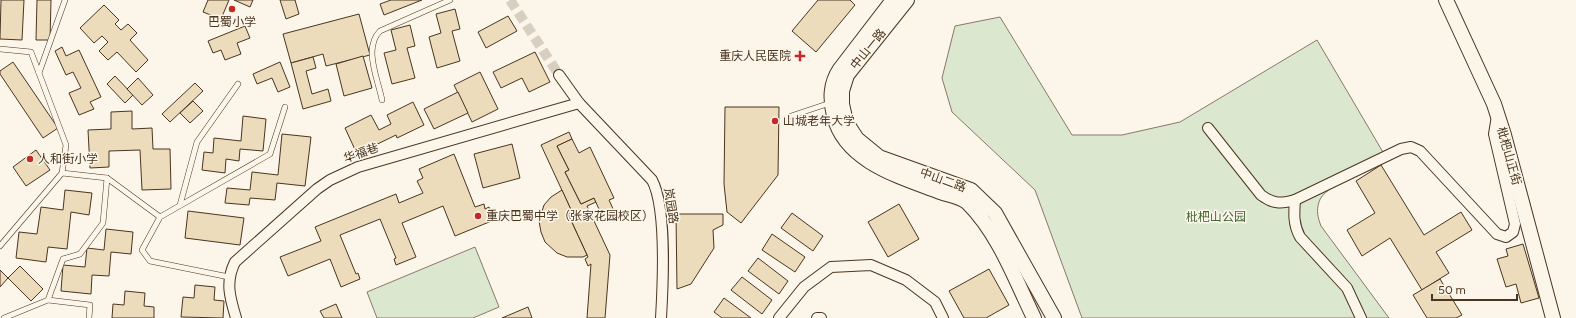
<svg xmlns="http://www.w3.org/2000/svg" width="1576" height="318" viewBox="0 0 1576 318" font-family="Figtree,'Noto Sans SC',sans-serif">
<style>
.green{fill:#dce7d0;stroke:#887966}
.building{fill:#ecdcbc;stroke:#4a3520}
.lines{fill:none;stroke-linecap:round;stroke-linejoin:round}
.street-tunnel{stroke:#d8cfc1;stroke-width:10;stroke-dasharray:10 5;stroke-linecap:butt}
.lane-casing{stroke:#4a3520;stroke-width:6}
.street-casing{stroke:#4a3520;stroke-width:12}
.secondary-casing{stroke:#4a3520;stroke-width:16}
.lane{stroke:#fbf6e9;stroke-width:5}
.street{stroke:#fbf6e9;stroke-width:10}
.secondary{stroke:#fbf6e9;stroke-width:14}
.poi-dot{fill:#c62828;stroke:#fbf6e9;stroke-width:1.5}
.labels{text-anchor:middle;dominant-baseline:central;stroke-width:3;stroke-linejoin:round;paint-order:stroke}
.poi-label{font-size:12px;fill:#4a3520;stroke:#fbf6e9;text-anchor:start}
.street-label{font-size:12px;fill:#4a3520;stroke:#fbf6e9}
.park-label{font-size:12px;fill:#436837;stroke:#fbf6e9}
</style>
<rect width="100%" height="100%" fill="#fbf6e9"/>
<g class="green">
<path d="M1000 17 1072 135H1122L1180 122 1317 40 1387 159C1371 167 1323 186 1319 202 1316 211 1318 218 1321 226L1389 318H1082L1035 190 952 112 942 78 955 26Z"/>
<path d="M475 247 499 307 473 318H377L367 292Z"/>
</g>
<g class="building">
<path d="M1 0H24L22 40 0 39Z"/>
<path d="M37 0H51L50 40H36Z"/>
<path d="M208 0H229L221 19 203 12Z"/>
<path d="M234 0H253L250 7Z"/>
<path d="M280 0H295L299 14 286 19Z"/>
<path d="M391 0H422L384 15 380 4Z"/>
<path d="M818 0H850L855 5 816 52 792 31Z"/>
<path d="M104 5 119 20 115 24 121 30 128 24 137 33 130 40 148 60 136 72 117 52 108 60 99 51 108 42 102 36 94 43 80 28Z"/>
<path d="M455 9 460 29 452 31 460 61 437 68 429 37 441 33 436 14Z"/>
<path d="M359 14 370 55 326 66 323 54 291 63 283 34Z"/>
<path d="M508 16 517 31 486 48 478 32Z"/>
<path d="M410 25 415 46 407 48 415 78 392 84 384 53 396 50 391 30Z"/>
<path d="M245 26 250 38 237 43 241 54 225 60 221 50 213 53 208 41Z"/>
<path d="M62 47 66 56 79 50 101 97 90 102 94 109 79 115 69 93 81 88 73 72 66 75 55 51Z"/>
<path d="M535 52 550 82 529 92 522 78 501 88 493 72Z"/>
<path d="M363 56 372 88 344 96 336 64Z"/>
<path d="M313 57 316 68 306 71 312 94 328 89 331 101 303 109 291 63Z"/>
<path d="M13 62 58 128 43 138 0 74V71Z"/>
<path d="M280 62 290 87 278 92 272 78 257 84 253 74Z"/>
<path d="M480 72 498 109 472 122 454 85Z"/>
<path d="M115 76 133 95 125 103 107 84Z"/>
<path d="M138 78 153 95 142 105 127 89Z"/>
<path d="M195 83 203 91 170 122 162 114Z"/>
<path d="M458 92 468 113 434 129 424 109Z"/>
<path d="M193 101 203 111 190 123 180 113Z"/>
<path d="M413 102 424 125 397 138 396 135 357 154 345 128 371 115 379 130 391 124 387 115Z"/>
<path d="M725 107H779L778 175 741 223 727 212 724 184Z"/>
<path d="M132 111V129L152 128 153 149H170L171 189 142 190 140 150 109 151V167L90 168 88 130 111 129V112Z"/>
<path d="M243 116 266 119 263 151 240 149 239 161 226 159 225 173 202 170 204 152 213 153 214 138 241 141Z"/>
<path d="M569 132 572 139 557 146 569 170 565 172 581 204 594 198 596 202 587 206 610 255 605 318H587L591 264 588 266 585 259 588 257 568 214 572 212 541 145Z"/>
<path d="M282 134 311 137 305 186 277 183 275 200 250 198 249 205 225 203 227 188 250 190 252 172 278 175Z"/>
<path d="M572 139 579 153 590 147 614 198 609 200 614 211 602 216 594 198 581 204 565 172 569 170 557 146Z"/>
<path d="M512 144 520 178 483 188 474 154Z"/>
<path d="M36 150 50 170 26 186 13 167Z"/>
<path d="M454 154 475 207 484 204 485 209 489 207 494 220 455 236 443 206 402 223 416 257 396 265 394 259 396 258 380 219 340 235 356 274 358 273 360 279 341 287 330 259 288 276 280 257 321 241 315 227 396 194 399 203 423 193 417 181 423 178 419 169Z"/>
<path d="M1381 165 1424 235 1461 212 1472 230 1436 252 1449 273 1422 290 1390 238 1362 256 1347 230 1375 213 1356 181Z"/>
<path d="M65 190 92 193 89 215 71 212 67 249 48 247 46 262 16 258 19 232 37 234 41 207 63 210Z"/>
<path d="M562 190 572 212 568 214 587 255 583 257H567L557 253 545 242 541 232 539 221 544 205 551 197Z"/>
<path d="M899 204 919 239 888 257 868 222Z"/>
<path d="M188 211 244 218 240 245 185 238Z"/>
<path d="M792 213 823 236 813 251 781 228Z"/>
<path d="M676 214H723V225L713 230 714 248 691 284 677 289Z"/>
<path d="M106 229 133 232 131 254 111 252 109 276 92 275 91 294 61 291 63 265 85 267 87 248 104 250Z"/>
<path d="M772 234 805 257 795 272 762 250Z"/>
<path d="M1523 244 1539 298 1521 303 1516 284 1506 287 1497 259 1508 256 1506 249Z"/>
<path d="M758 258 788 281 779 294 748 271Z"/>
<path d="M20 266 43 289 31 301 8 278Z"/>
<path d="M989 269 1009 305 986 318H964L949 291Z"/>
<path d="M0 270 8 278 0 287Z"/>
<path d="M742 277 772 300 762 314 731 290Z"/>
<path d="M1440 279 1462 315 1456 318H1427L1413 295Z"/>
<path d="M195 285 215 287 214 300 224 301 223 318 181 317 183 297 194 298Z"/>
<path d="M125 291 145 293 144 306 154 307V318H112L113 304 124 305Z"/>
<path d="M724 298 751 318H722L714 312Z"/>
<path d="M336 304 342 318H324L320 311Z"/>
<path d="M528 307 532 318H502Z"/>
</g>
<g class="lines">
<path class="street-tunnel" d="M510 0 559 75"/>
<defs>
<g id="lane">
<path d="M0 49 31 52 66 145 62 173 0 246"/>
<path d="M39 73 65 0"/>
<path d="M382 100C378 79 363 48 380 31L450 0"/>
<path d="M791 116 830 103"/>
<path d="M62 173 107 178 160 217"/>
<path d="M180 205 197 142 238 84"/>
<path d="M229 277 150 261 142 250 160 217 270 154 285 107"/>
<path d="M48 300 90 305 89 318"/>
<path d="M4 318 48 300 63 259 80 254 103 223 107 178"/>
</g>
<g id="street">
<path d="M559 75 579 103 652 180C667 208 663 284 661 318"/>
<path d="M1208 128 1261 195C1273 204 1281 204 1295 200L1401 149 1411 147 1420 151 1497 234 1506 237 1513 232 1515 224 1494 134 1497 116"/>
<path d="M1295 200C1294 213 1293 224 1300 237L1347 288 1361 318"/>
<path d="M236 318C230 298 225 282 235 262L317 189 330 180 358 167 579 103"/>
<path d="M779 318 804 287 831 267 871 265 906 280 935 302 943 318"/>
<path d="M817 318H821"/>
</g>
<g id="secondary">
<path d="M893 0 840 69C830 84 830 99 834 116 845 162 901 177 940 192 948 195 962 197 968 203 999 234 1015 279 1034 318"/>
<path d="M907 0 847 75 842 91V104L846 122 857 139 879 157 971 190 995 213 1054 318"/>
<path d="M1446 0 1494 104 1504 135 1553 318"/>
</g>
</defs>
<use href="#lane" class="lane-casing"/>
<use href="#street" class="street-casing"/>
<use href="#secondary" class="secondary-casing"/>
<use href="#lane" class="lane"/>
<use href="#street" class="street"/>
<use href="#secondary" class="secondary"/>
</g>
<g class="poi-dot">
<circle cx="232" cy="9" r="4"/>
<path d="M798 50h4v4h4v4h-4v4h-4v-4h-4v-4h4z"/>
<circle cx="775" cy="121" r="4"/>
<circle cx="30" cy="159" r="4"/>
<circle cx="478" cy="216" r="4"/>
</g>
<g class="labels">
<g class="poi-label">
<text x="232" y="22" text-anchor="middle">巴蜀小学</text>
<text x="791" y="56" text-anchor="end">重庆人民医院</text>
<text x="783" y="121">山城老年大学</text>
<text x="38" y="159">人和街小学</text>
<text x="486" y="216">重庆巴蜀中学（张家花园校区）</text>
</g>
<g class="street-label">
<text transform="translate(868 49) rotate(-51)">中山一路</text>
<text transform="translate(361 153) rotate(-19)">华福巷</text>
<text transform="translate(1509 156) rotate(74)">枇杷山正街</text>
<text transform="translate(943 180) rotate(20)">中山二路</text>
<text transform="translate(671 206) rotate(81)">岚园路</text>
</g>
<g class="park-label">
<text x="1216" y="217">枇杷山公园</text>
</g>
</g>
<path d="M1432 294v6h85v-6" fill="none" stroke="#4a3520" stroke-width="2"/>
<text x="1438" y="294" font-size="12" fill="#4a3520" stroke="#fbf6e9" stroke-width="3" paint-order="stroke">50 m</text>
</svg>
